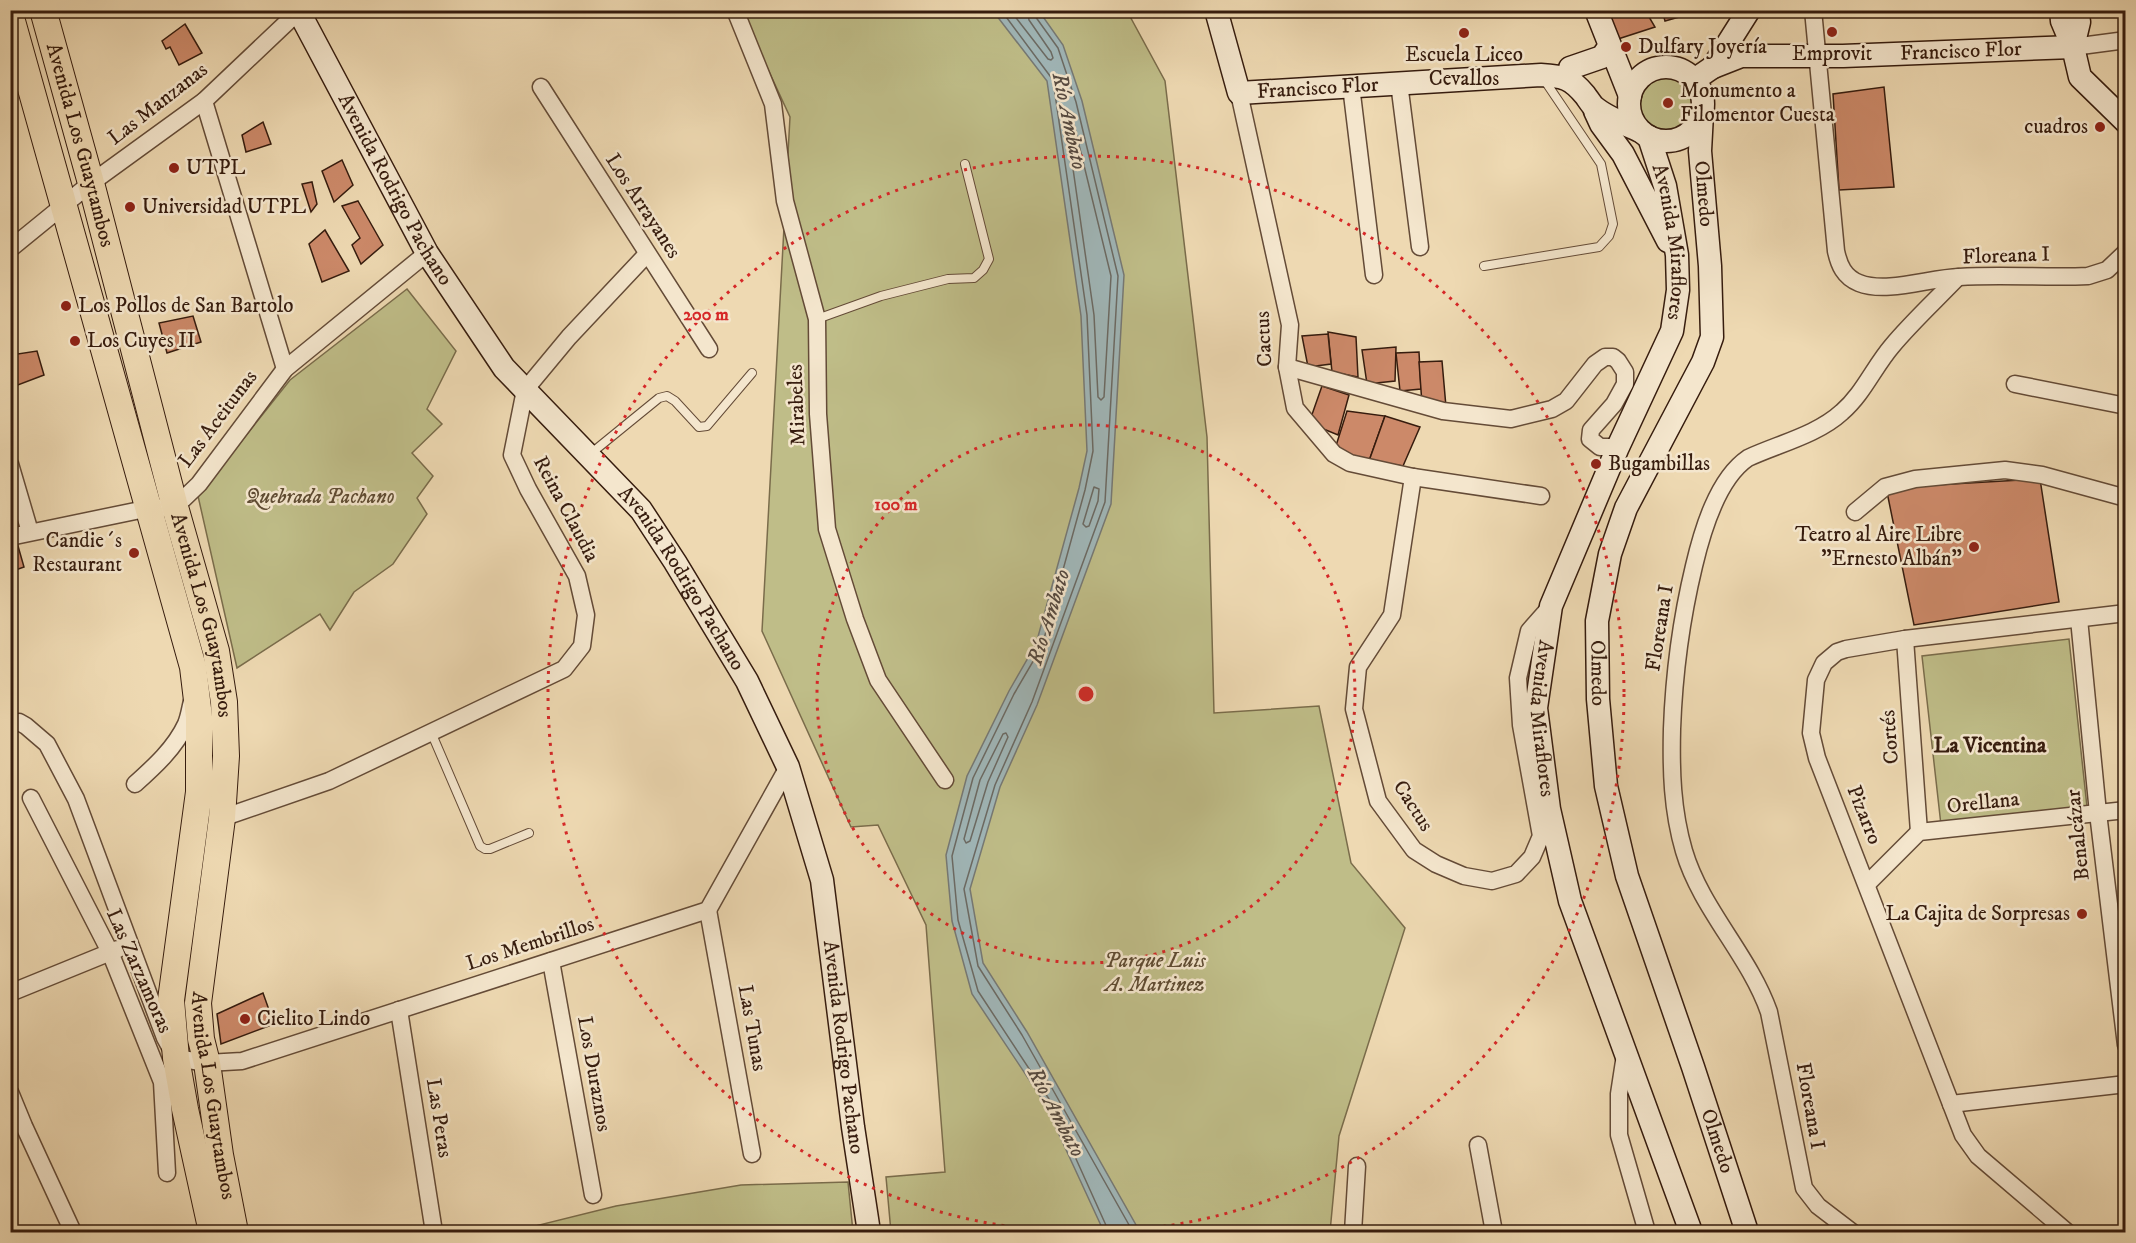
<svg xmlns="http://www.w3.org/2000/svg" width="2136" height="1243" viewBox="0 0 2136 1243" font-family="'IM FELL DW Pica',serif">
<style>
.green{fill:#bfbd88;stroke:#7a6c4b;stroke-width:1.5}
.water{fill:#a0b7b9;stroke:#767975;stroke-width:1.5}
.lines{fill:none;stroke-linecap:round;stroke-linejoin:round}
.shore{stroke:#6b6a64;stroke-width:1.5}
.building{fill:#cc8969;stroke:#361c0e;stroke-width:1.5}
.lane-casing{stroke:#644b37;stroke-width:10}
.street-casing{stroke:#644b37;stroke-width:19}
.secondary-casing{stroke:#361c0e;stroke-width:25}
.primary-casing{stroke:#361c0e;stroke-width:28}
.lane{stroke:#f4e6cd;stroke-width:8}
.street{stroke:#f4e6cd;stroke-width:16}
.secondary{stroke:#f4e6cd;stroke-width:22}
.primary{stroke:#eed9b2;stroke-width:26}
.ring{fill:none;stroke:#d62828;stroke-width:3;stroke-dasharray:3 6}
.poi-dot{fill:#8f2418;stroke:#f4e6cd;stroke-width:2}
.labels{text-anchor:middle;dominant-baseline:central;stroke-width:5;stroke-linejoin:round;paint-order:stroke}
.poi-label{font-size:21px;fill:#361c0e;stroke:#f4e6cd;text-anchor:start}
.street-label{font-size:21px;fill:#361c0e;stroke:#f4e6cd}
.park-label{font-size:21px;font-style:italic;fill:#5f4c33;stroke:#f4e6cd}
.water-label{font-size:22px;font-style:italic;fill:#564a41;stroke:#f4e6cd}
.neighbourhood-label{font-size:22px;font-weight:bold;fill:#361c0e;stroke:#f4e6cd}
.centre{fill:#d62828;stroke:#f4e6cd;stroke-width:3}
.ring-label{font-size:18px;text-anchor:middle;font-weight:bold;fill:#d62828;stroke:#f4e6cd;stroke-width:5;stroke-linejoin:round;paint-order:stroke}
</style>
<rect width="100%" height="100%" fill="#eed9b2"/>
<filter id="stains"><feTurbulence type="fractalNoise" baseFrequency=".00333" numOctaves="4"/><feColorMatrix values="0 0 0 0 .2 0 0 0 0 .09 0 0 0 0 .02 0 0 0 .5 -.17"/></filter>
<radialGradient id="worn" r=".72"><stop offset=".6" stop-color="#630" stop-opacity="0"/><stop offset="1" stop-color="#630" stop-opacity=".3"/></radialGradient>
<g class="green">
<path d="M741 11H1127L1165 81 1207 437 1214 713 1319 706 1351 863 1405 928 1339 1136 1330 1232H891L886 1177 945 1172 926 925 878 825 851 827 762 631 790 117Z"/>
<circle cx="1666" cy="103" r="32"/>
<path d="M407 289 456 351 427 409 442 424 412 453 433 476 417 498 427 514 393 564 354 592 330 630 320 614 237 668 198 496 290 380Z"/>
<path d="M2069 639 2087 807 1941 825 1922 656Z"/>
<path d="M848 1182 853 1232H530L531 1227 616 1206 741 1185Z"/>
</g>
<path class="water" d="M993 11H1039L1063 45 1082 101 1124 275 1111 504 1037 705 1000 787 970 889 983 963 1027 1032 1140 1232H1104L1044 1102 972 994 952 921 946 855 967 776 1009 691 1036 644 1079 488 1087 451 1081 316 1047 81Z"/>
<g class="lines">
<g class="shore">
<path d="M1001 10 1053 80 1087 315 1093 451 1085 490 1042 646 1014 694 973 778 952 856 958 920 978 991 1049 1099 1109 1232"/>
<path d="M1010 10 1048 59 1051 60 1053 58 1051 52 1029 20 1027 10"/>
<path d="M1034 10 1035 16 1058 48 1076 102 1118 276 1105 502 1032 702 995 785 964 889 978 966 1022 1035 1133 1232"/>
<path d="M1068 110 1071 112 1111 276 1104 397 1101 400 1098 397 1094 315 1065 113Z"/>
<path d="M1094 487 1099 489 1098 501 1089 526 1086 527 1083 524Z"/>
<path d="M1006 733 1008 737 988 782 970 841 966 843 964 839 980 780 1003 734Z"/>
</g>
</g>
<g class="building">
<path d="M1608 10H1645L1655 27 1618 39Z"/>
<path d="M1662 10H1697V12L1665 21Z"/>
<path d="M185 24 202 53 179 65 170 47 166 49 162 41Z"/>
<path d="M1884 87 1894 187 1839 190 1833 94Z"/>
<path d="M263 122 271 144 246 152 242 135Z"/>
<path d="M342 160 353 185 334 202 322 171Z"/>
<path d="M312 182 317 204 311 212 302 184Z"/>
<path d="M358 201 383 245 361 264 352 245 360 238 342 206Z"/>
<path d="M325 230 349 271 322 282 309 244Z"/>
<path d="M193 316 201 342 167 353 159 323Z"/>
<path d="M1328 332 1356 337 1358 377 1332 372Z"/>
<path d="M10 334 18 354 37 351 44 375 10 388Z"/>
<path d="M1328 334 1331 364 1308 367 1302 336Z"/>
<path d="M1396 347 1395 381 1367 384 1362 350Z"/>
<path d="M1419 352 1421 389 1400 391 1396 353Z"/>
<path d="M1442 361 1446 407 1422 404 1419 362Z"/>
<path d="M1322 386 1349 395 1338 435 1309 423Z"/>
<path d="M1347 411 1385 416 1369 461 1334 452Z"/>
<path d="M1385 416 1420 427 1403 466 1369 461Z"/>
<path d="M2040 479 2059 602 1914 625 1887 492 1917 486Z"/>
<path d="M18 546 24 567 10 572V549Z"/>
<path d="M263 993 274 1024 221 1044 217 1014Z"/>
</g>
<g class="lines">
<defs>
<g id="lane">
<path d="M1484 266 1599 247 1609 236 1613 224 1601 164 1543 78"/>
<path d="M817 319 881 296 948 279 974 278 983 270 989 259 965 164"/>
<path d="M589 455 659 398 667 396 675 401 699 427 707 426 752 373"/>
<path d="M431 732 480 846 485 849H490L529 833"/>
</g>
<g id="street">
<path d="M735 10 773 104 785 201 817 319 818 414 827 529 855 619 878 680 945 780"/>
<path d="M1813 10 1836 251C1839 265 1844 277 1859 283 1887 294 1929 278 1959 277 2002 274 2045 278 2088 276L2107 270 2126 252"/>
<path d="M2073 47 2126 40"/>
<path d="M1399 83 1420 247"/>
<path d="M1351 86 1374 275"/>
<path d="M541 87 709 349"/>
<path d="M1239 93 1290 325 1287 367 1295 408 1334 454 1350 463 1413 477 1541 496"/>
<path d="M204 101 285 369"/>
<path d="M10 249 91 183 204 101 300 10"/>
<path d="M1287 367 1443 411 1511 419 1552 409 1566 401 1595 364 1605 357H1613L1618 361 1625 372V384L1614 404 1591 430 1590 439 1600 447H1618"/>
<path d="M2015 384 2126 406"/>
<path d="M10 464 30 532"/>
<path d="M1413 477 1392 615 1358 667 1354 709 1378 801 1414 850 1436 864 1464 876 1492 881 1516 874 1532 857 1541 836 1521 725 1518 678 1529 631 1551 606"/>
<path d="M1855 512 1885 487 1915 479 2005 470 2042 475 2126 498"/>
<path d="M10 537 150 508 175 507 199 484 285 369 427 253"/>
<path d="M2079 619 2098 813 2126 1045"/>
<path d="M1905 639 1919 832"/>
<path d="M10 724 19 722 26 726 47 744 76 799 165 1038 176 1058 207 1063 242 1061 708 910 788 767"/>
<path d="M135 784C154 767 175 748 186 724 189 717 190 709 192 701"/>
<path d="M31 798 110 952 162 1082 167 1173"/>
<path d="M222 818 329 781 564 669 582 646 586 615 577 576 528 489 512 455 525 390 569 337 647 254"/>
<path d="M1867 884 1919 832 2126 810"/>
<path d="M708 910 752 1154"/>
<path d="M551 961 593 1195"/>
<path d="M10 993 118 949"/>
<path d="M399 1010 434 1232"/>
<path d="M1625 1055 1619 1094V1135L1647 1232"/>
<path d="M10 1092 24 1126 73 1232"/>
<path d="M1951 1104 2126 1084"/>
<path d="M1478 1145 1494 1232"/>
<path d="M1353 1232 1357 1166"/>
<path d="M1852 1232 1818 1206 1804 1188 1769 1012C1749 955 1701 909 1684 851 1672 810 1671 770 1672 729 1674 673 1681 620 1694 566 1702 532 1717 479 1748 458 1778 444 1817 435 1842 412 1863 394 1874 367 1892 346 1912 322 1936 300 1958 277"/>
<path d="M2067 1232 1978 1156 1963 1135 1817 758 1811 733 1816 680 1824 663 1837 652 1846 649 1905 639 2126 613"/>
</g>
<g id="secondary">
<path id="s1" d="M298 10 427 253 504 368 641 510 675 562 747 681 788 767 822 880 853 1127 869 1232"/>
<path id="s2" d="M1216 10 1239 93 1541 75C1563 76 1571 78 1585 95 1588 99 1591 104 1594 107 1607 118 1625 124 1640 131"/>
<path d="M1596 10 1630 96"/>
<path d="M2061 10 2062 21 2073 47 2080 77 2126 122"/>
<path d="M2073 47 2079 22 2077 10"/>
<path d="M1713 67 1749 10"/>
<circle cx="1666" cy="104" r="37"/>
<path d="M1570 68 1602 57 1609 47"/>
<path id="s3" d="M1694 80 1713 67 1741 56H1843L2073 47"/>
<path d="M1595 111 1601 124 1623 154 1668 241"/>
<path id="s4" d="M1702 114 1700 151 1710 266 1712 337 1703 362 1626 508 1610 554 1597 621 1598 699 1606 786 1627 876 1693 1067 1747 1232"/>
<path id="s5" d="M1649 137 1665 186 1677 255 1678 290 1672 331 1618 447 1551 606 1536 708 1549 809 1570 901 1691 1232"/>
</g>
<g id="primary">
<path id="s6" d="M43 10 91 183 175 507 216 651 224 702 226 756 222 818 198 1003 201 1039 207 1063 220 1155 235 1232"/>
<path d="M10 14 193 667 199 717V792L171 1000 176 1058 185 1109 212 1232"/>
</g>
</defs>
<use href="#lane" class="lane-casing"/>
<use href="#street" class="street-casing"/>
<use href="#secondary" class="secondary-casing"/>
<use href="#primary" class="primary-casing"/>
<use href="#lane" class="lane"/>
<use href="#street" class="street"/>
<use href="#secondary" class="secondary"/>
<use href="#primary" class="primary"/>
</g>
<g class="ring">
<circle cx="1086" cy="694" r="269"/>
<circle cx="1086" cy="694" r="538"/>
</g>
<g class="poi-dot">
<circle cx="1832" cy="32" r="6"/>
<circle cx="1464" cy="33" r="6"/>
<circle cx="1626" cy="47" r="6"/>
<circle cx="1668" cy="103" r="6"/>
<circle cx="2100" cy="127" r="6"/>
<circle cx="174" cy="168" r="6"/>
<circle cx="130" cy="207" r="6"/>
<circle cx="66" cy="306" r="6"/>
<circle cx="75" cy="341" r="6"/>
<circle cx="1596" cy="464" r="6"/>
<circle cx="1974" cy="547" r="6"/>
<circle cx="134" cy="553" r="6"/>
<circle cx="2082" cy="914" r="6"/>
<circle cx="245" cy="1019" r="6"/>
</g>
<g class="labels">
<g class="poi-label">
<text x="1638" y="47">Dulfary Joyería</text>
<text x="1832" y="54" text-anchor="middle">Emprovit</text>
<text x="1464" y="55" text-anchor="middle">Escuela Liceo<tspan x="1464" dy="24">Cevallos</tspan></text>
<text x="1680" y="91">Monumento a<tspan x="1680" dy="24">Filomentor Cuesta</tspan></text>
<text x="2088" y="127" text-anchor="end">cuadros</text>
<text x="186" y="168">UTPL</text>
<text x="142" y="207">Universidad UTPL</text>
<text x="78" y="306">Los Pollos de San Bartolo</text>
<text x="87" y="341">Los Cuyes II</text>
<text x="1608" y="464">Bugambillas</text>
<text x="1962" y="535" text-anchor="end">Teatro al Aire Libre<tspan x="1962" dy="24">"Ernesto Albán"</tspan></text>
<text x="122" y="541" text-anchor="end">Candie´s<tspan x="122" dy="24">Restaurant</tspan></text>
<text x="2070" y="914" text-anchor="end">La Cajita de Sorpresas</text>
<text x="257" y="1019">Cielito Lindo</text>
</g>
<g class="street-label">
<text stroke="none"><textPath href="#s3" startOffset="273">Francisco Flor</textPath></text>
<text stroke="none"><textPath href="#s2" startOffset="165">Francisco Flor</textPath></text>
<text transform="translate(158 104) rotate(-38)">Las Manzanas</text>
<text stroke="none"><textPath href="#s6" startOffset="140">Avenida Los Guaytambos</textPath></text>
<text stroke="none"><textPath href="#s1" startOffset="204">Avenida Rodrigo Pachano</textPath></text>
<text stroke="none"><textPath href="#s4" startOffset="80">Olmedo</textPath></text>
<text transform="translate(643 206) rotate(57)">Los Arrayanes</text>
<text stroke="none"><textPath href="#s5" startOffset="108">Avenida Miraflores</textPath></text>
<text transform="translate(2006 256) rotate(-2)">Floreana I</text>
<text transform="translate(1264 339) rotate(-93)">Cactus</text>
<text transform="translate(797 405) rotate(-92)">Mirabeles</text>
<text transform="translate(218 419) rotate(-53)">Las Aceitunas</text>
<text transform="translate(566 509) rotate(62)">Reina Claudia</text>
<text stroke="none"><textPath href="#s1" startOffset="690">Avenida Rodrigo Pachano</textPath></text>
<text stroke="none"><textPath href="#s6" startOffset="626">Avenida Los Guaytambos</textPath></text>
<text transform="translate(1660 628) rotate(-81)">Floreana I</text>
<text stroke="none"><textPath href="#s4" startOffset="584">Olmedo</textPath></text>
<text stroke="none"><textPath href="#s5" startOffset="612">Avenida Miraflores</textPath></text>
<text transform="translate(1890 737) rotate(-94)">Cortés</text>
<text transform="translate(1983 803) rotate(-6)">Orellana</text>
<text transform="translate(1413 806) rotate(57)">Cactus</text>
<text transform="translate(1864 815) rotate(68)">Pizarro</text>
<text transform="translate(2078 835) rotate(-96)">Benalcázar</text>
<text transform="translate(530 944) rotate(-18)">Los Membrillos</text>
<text transform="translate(139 971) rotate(66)">Las Zarzamoras</text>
<text transform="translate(752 1028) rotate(80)">Las Tunas</text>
<text stroke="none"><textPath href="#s1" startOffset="1194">Avenida Rodrigo Pachano</textPath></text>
<text transform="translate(594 1074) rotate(80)">Los Duraznos</text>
<text stroke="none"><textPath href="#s6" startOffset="1112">Avenida Los Guaytambos</textPath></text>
<text transform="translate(1810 1106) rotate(80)">Floreana I</text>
<text transform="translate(439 1118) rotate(81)">Las Peras</text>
<text stroke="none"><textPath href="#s4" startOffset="1070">Olmedo</textPath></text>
</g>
<g class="park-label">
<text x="320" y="497">Quebrada Pachano</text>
<text x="1155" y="961">Parque Luis<tspan x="1155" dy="24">A. Martinez</tspan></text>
</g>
<g class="water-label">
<text transform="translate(1069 121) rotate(78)">Río Ambato</text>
<text transform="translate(1049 617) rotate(-73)">Río Ambato</text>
<text transform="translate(1056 1112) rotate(62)">Río Ambato</text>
</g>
<g class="neighbourhood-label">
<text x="1990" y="745">La Vicentina</text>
</g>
</g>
<circle cx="1086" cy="694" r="9" class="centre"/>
<g class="ring-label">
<text x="706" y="320">200 m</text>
<text x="896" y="510">100 m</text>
</g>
<rect width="2136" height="1243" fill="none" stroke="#eed9b2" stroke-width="36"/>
<rect x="12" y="12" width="2112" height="1219" fill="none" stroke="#361c0e" stroke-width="3"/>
<rect x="18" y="18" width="2100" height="1207" fill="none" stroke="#361c0e" stroke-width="1.5"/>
<rect width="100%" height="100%" filter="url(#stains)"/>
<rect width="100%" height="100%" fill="url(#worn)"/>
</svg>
